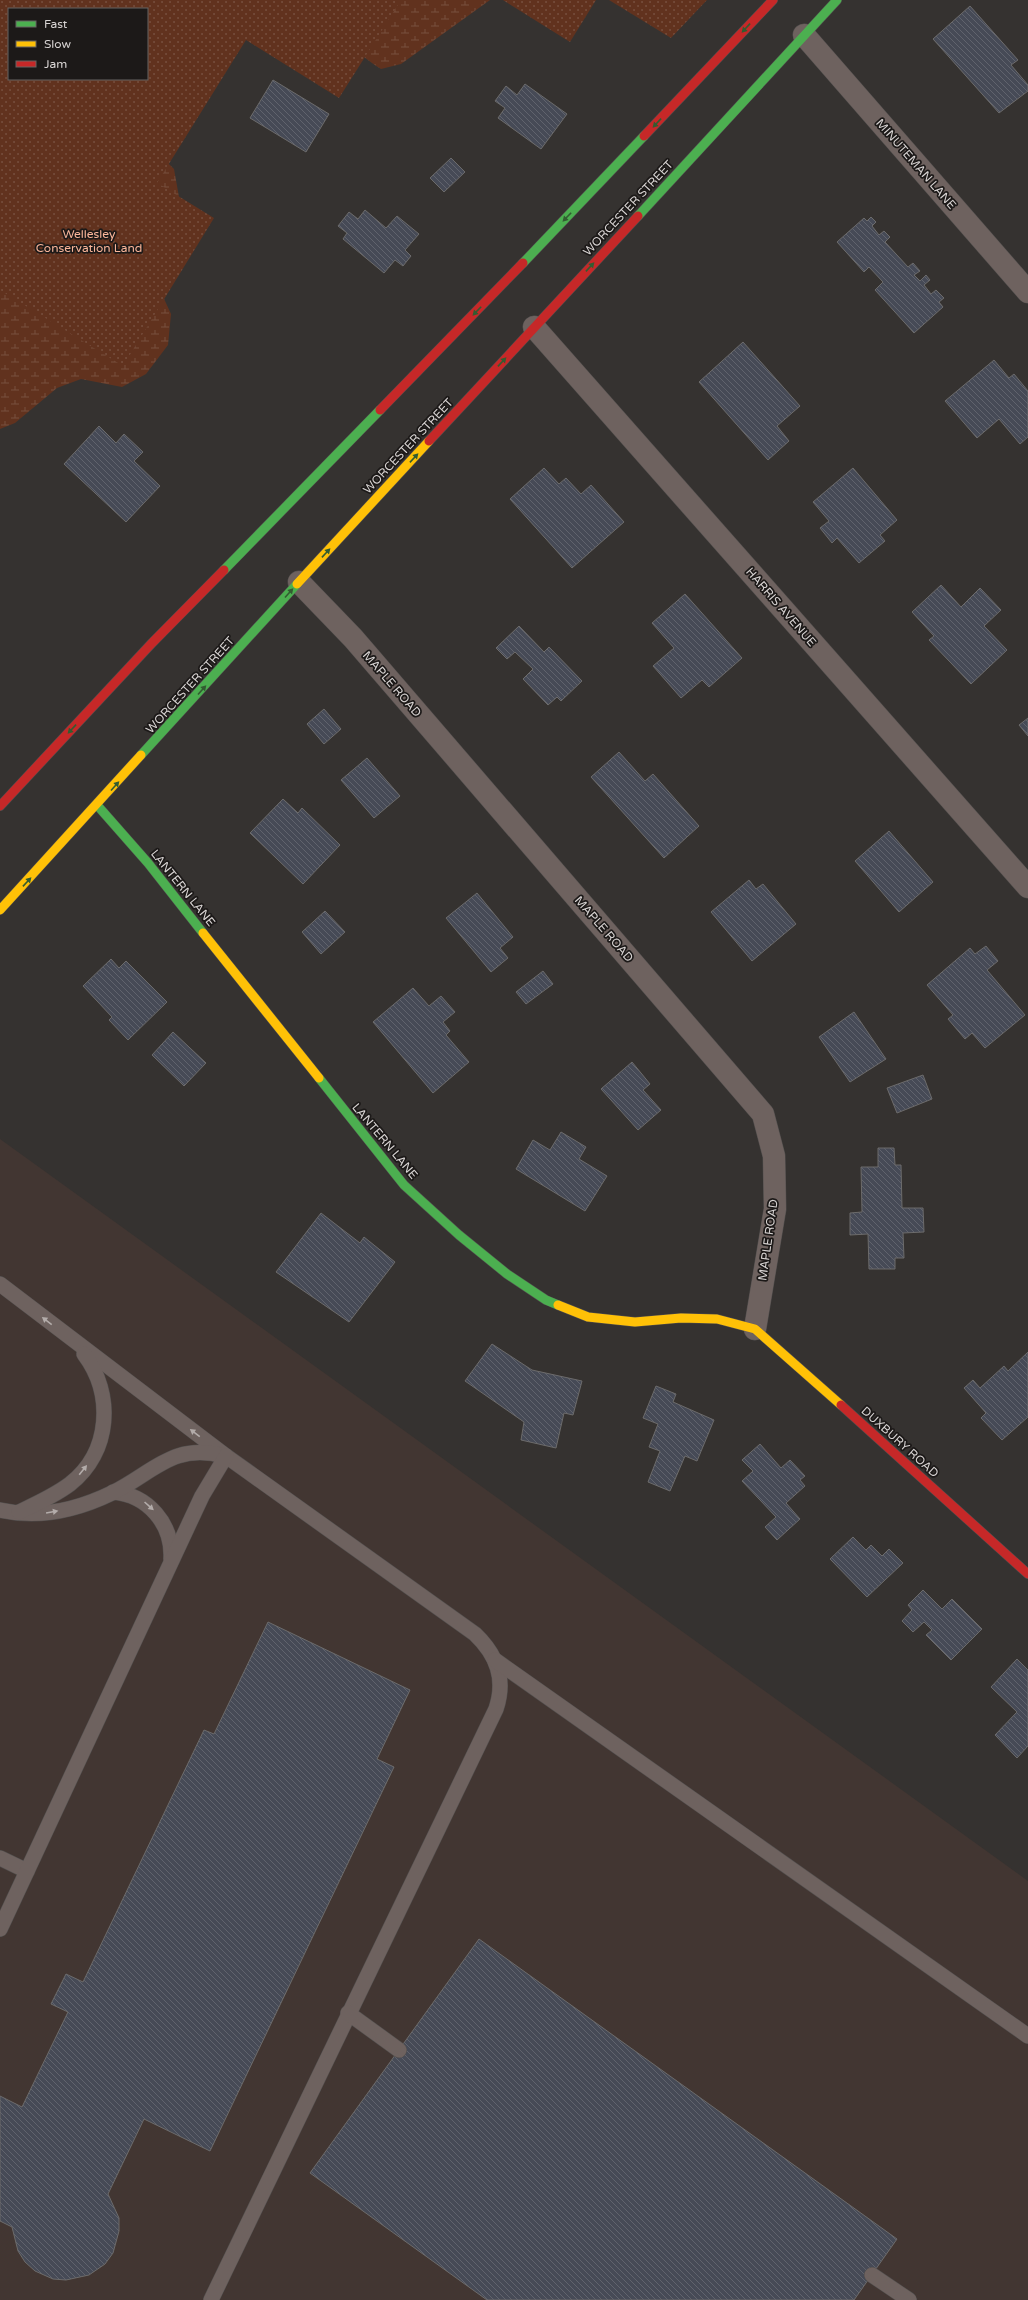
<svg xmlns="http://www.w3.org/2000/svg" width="1028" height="2300" viewBox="0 0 1028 2300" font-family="'Varela Round',sans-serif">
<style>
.built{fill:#423632}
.wetland{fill:url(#wetland-marsh)}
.park{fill:url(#park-dots);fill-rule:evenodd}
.building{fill:url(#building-back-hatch);stroke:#6c6b6b}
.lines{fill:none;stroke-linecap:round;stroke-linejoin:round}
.lane-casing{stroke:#524f4e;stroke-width:16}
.street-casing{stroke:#524f4e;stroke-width:23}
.fast-casing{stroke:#524f4e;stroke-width:10}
.slow-casing{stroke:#524f4e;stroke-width:10}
.jam-casing{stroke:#524f4e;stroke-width:10}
.lane{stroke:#6e625f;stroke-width:15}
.street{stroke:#6e625f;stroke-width:22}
.fast{stroke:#4caf50;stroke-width:9}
.slow{stroke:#ffc107;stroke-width:9}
.jam{stroke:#c62828;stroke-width:9}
.oneway{fill:#325c31}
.oneway2{fill:#b3acaa}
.labels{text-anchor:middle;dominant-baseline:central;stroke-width:3.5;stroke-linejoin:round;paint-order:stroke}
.street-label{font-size:12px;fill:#d8d4d3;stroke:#1c1918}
.park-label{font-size:12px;fill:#fab69a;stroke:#1c1918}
</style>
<defs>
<pattern id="wetland-marsh" width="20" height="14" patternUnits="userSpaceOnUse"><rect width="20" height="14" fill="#61321e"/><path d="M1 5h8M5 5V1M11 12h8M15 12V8" fill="none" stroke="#774f3e"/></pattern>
<pattern id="park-dots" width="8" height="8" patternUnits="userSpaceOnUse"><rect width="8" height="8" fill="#61321e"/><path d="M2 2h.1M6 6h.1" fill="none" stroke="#774f3e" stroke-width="1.8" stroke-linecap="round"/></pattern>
<pattern id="building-back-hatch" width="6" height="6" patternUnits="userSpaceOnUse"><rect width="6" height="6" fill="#464a56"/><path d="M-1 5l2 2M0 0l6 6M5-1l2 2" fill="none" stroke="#60636d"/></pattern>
</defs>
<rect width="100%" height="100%" fill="#353230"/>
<path class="built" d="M0 1139 1028 1881V2300H0Z"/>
<g class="wetland">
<path d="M0 0 147 9H9V79L145 140 174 169 179 197 160 290 171 314 168 345 146 374 122 387 81 379 57 388 15 423 0 429Z"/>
<path d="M317 0H490L401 64 381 69C353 52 335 27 317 0Z"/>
</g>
<g class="park">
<path d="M0 0H401L339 98 246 40 157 183 214 218 123 366 0 290ZM9 9H147V79H9Z"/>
<path d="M503 0H596L570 42Z"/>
<path d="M609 0H707L671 38Z"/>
</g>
<g class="building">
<path d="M970 6 1018 60 1011 65 1028 85V91L999 113 933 39Z"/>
<path d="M273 80 329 114 306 152 250 118Z"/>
<path d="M525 84 567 114 541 149 498 118 505 108 495 101 506 86 517 95Z"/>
<path d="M451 158 465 172 444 192 430 178Z"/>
<path d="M365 210 386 228 397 216 419 234 405 250 411 256 403 266 395 260 384 273 343 239 347 233 338 226 349 212 358 219Z"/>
<path d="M871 217 876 222 872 226 879 235 884 231 890 237 885 242 908 267 913 263 920 271 914 275 920 281 926 275 930 280 924 285 931 294 936 290 944 298 939 302 943 307 914 333 875 290 883 282 869 267 864 272 837 242 864 218 867 221Z"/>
<path d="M743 342 800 406 777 426 789 441 768 460 699 382Z"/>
<path d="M994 360 1009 378 1014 374 1028 391V437L1020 444 999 419 977 438 945 401Z"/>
<path d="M99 426 116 443 124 434 143 452 134 461 160 486 126 522 64 464Z"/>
<path d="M544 468 559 484 566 478 581 494 591 485 624 522 572 568 510 499Z"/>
<path d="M853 468 897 520 880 535 885 541 859 563 837 538 832 543 820 528 829 521 813 502Z"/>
<path d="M941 585 961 607 980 588 1001 610 984 626 1007 650 971 684 929 640 934 636 912 612Z"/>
<path d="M685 594 742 658 709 687 702 680 681 698 653 666 674 648 652 623Z"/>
<path d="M519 626 544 652 549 647 582 681 561 701 557 697 548 705 523 679 533 669 515 652 507 659 496 648Z"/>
<path d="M324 709 341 729 324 744 307 724Z"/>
<path d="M1028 718V736L1019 725Z"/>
<path d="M619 752 645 781 653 774 699 826 664 858 591 777Z"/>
<path d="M367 758 400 796 374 818 341 780Z"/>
<path d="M283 799 298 813 302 808 340 845 303 884 250 833Z"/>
<path d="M889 831 933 882 899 912 855 861Z"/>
<path d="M749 880 756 889 763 884 796 924 752 961 711 912Z"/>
<path d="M477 893 513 937 500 948 508 958 491 972 446 918Z"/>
<path d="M325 911 345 932 321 954 302 932Z"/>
<path d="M986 946 998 961 987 970 1025 1015 985 1048 972 1033 965 1039 948 1019 953 1015 927 985 970 948 975 954Z"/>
<path d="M111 959 119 968 126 961 167 1002 128 1040 109 1020 112 1017 83 986Z"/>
<path d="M543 971 553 984 526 1004 516 992Z"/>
<path d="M413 988 429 1006 441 996 455 1012 443 1022 450 1031 446 1035 469 1062 433 1093 373 1022Z"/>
<path d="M854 1012 886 1059 850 1082 819 1037Z"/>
<path d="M173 1032 206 1063 184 1086 152 1055Z"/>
<path d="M632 1062 650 1084 643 1090 661 1110 638 1130 601 1089Z"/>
<path d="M923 1075 932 1099 897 1113 887 1088Z"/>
<path d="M561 1132 586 1147 579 1159 607 1176 585 1211 516 1169 533 1140 550 1150Z"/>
<path d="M878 1148H894L895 1165H901L902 1208H923L924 1232 903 1233 904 1258H895V1269H869L868 1234 850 1235V1213L862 1212 861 1167H878Z"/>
<path d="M321 1213 360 1243 364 1237 395 1262 349 1322 276 1272Z"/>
<path d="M492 1344 532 1370 582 1381 573 1415 564 1413 556 1448 521 1440 524 1422 465 1381Z"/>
<path d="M1028 1352V1417L1002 1440 981 1418 986 1413 964 1388 973 1380 980 1388 1004 1366 1008 1371Z"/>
<path d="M656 1386 676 1394 673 1402 714 1420 697 1461 685 1456 670 1491 648 1482 660 1451 649 1447 658 1424 643 1418Z"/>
<path d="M760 1444 781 1468 790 1460 805 1476 800 1480 805 1486 786 1503 800 1519 777 1540 765 1527 776 1517 742 1481 753 1471 742 1460Z"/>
<path d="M853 1537 866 1550 871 1545 882 1556 889 1549 903 1563 867 1597 830 1559Z"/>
<path d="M923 1590 942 1609 952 1599 982 1629 951 1660 926 1635 932 1630 924 1622 913 1632 902 1621 912 1610 908 1605Z"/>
<path d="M268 1622 410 1690 377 1759 394 1767 210 2151 144 2119 108 2194 119 2218V2231L113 2253 105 2264 89 2275 66 2280 53 2279 35 2271 25 2262 18 2251 12 2227 0 2221V2096L22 2107 68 2012 51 2004 66 1974 83 1982 204 1730 214 1734Z"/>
<path d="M1017 1659 1028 1670V1746L1017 1758 995 1735 1017 1712 991 1687Z"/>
<path d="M479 1939 897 2239 854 2300H487L310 2173Z"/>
</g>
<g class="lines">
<defs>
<g id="lane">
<path d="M0 1284 226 1456 475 1634C497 1655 506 1679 496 1709L211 2300"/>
<path d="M113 1492C148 1495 173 1524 171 1559"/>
<path d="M0 1510C39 1519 77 1510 112 1493 153 1473 173 1442 224 1456"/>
<path d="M19 1512C36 1504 54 1496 70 1484 111 1452 114 1394 84 1354"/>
<path d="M495 1660 1028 2036"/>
<path d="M0 1858 27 1871"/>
<path d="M0 1929 202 1496 226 1456"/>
<path d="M348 2013 399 2050"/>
<path d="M872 2275 909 2300"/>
</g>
<g id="street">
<path d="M804 35 1028 292"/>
<path d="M534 327 1028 887"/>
<path d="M299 582 353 638 763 1114 774 1156 775 1209 755 1329"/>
</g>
<g id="fast">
<path d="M638 216 837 0"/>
<path d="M523 263 644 136"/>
<path d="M224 570 380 410"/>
<path d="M141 755 297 584"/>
<path d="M97 805 148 863 203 933"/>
<path d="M319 1078 404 1185 459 1235 507 1274 546 1300 558 1305"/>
</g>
<g id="slow">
<path d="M297 584 429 441"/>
<path d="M0 910 141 755"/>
<path d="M203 933 319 1078"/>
<path d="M558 1305 588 1317 635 1322 681 1318 717 1319 755 1329 841 1405"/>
</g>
<g id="jam">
<path d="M644 136 773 0"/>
<path d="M380 410 523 263"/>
<path d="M429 441 638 216"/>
<path d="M0 806 152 643 224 570"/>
<path d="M841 1405 1028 1574"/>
</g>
</defs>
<use href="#lane" class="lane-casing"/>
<use href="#street" class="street-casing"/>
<use href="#fast" class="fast-casing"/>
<use href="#slow" class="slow-casing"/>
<use href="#jam" class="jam-casing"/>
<use href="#lane" class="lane"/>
<use href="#street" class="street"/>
<use href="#fast" class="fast"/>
<use href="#slow" class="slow"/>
<use href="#jam" class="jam"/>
</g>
<defs><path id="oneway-solid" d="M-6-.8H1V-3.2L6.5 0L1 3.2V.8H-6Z"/></defs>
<g class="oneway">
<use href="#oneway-solid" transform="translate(746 28) rotate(133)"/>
<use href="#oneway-solid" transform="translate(657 123) rotate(133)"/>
<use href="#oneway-solid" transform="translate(567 217) rotate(134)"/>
<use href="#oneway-solid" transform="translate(590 267) rotate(-47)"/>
<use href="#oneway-solid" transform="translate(477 311) rotate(134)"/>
<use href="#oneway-solid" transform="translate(502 362) rotate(-47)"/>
<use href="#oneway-solid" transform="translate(414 458) rotate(-47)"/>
<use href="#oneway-solid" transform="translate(326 553) rotate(-47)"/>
<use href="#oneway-solid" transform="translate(289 593) rotate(-48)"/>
<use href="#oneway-solid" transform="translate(202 690) rotate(-48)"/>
<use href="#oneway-solid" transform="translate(72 729) rotate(133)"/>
<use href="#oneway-solid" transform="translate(115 786) rotate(-48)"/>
<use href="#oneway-solid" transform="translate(27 882) rotate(-47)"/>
</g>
<g class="oneway2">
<use href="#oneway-solid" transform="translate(47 1321) rotate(-142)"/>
<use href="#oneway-solid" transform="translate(195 1433) rotate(-143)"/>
<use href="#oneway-solid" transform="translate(83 1470) rotate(-51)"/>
<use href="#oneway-solid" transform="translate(149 1506) rotate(42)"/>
<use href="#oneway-solid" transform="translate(52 1512) rotate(-10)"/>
</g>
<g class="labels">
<g class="street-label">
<text transform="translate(916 164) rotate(49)">MINUTEMAN LANE</text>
<text transform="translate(628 208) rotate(-47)">WORCESTER STREET</text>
<text transform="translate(408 446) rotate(-47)">WORCESTER STREET</text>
<text transform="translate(781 607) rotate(49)">HARRIS AVENUE</text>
<text transform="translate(392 684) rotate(49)">MAPLE ROAD</text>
<text transform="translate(190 685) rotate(-48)">WORCESTER STREET</text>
<text transform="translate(183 888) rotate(51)">LANTERN LANE</text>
<text transform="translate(604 929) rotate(49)">MAPLE ROAD</text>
<text transform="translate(385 1141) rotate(50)">LANTERN LANE</text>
<text transform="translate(768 1240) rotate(-82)">MAPLE ROAD</text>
<text transform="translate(900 1442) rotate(42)">DUXBURY ROAD</text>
</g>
<g class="park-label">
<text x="89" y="234">Wellesley<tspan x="89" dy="14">Conservation Land</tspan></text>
</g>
</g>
<rect x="8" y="8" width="140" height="72" fill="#1c1918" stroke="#676463"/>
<rect x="16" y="21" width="20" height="6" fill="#4caf50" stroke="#676463"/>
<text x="44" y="28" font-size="12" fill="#d8d4d3">Fast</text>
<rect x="16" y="41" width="20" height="6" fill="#ffc107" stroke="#676463"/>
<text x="44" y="48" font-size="12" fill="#d8d4d3">Slow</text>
<rect x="16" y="61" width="20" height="6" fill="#c62828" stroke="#676463"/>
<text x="44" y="68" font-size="12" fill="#d8d4d3">Jam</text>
</svg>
